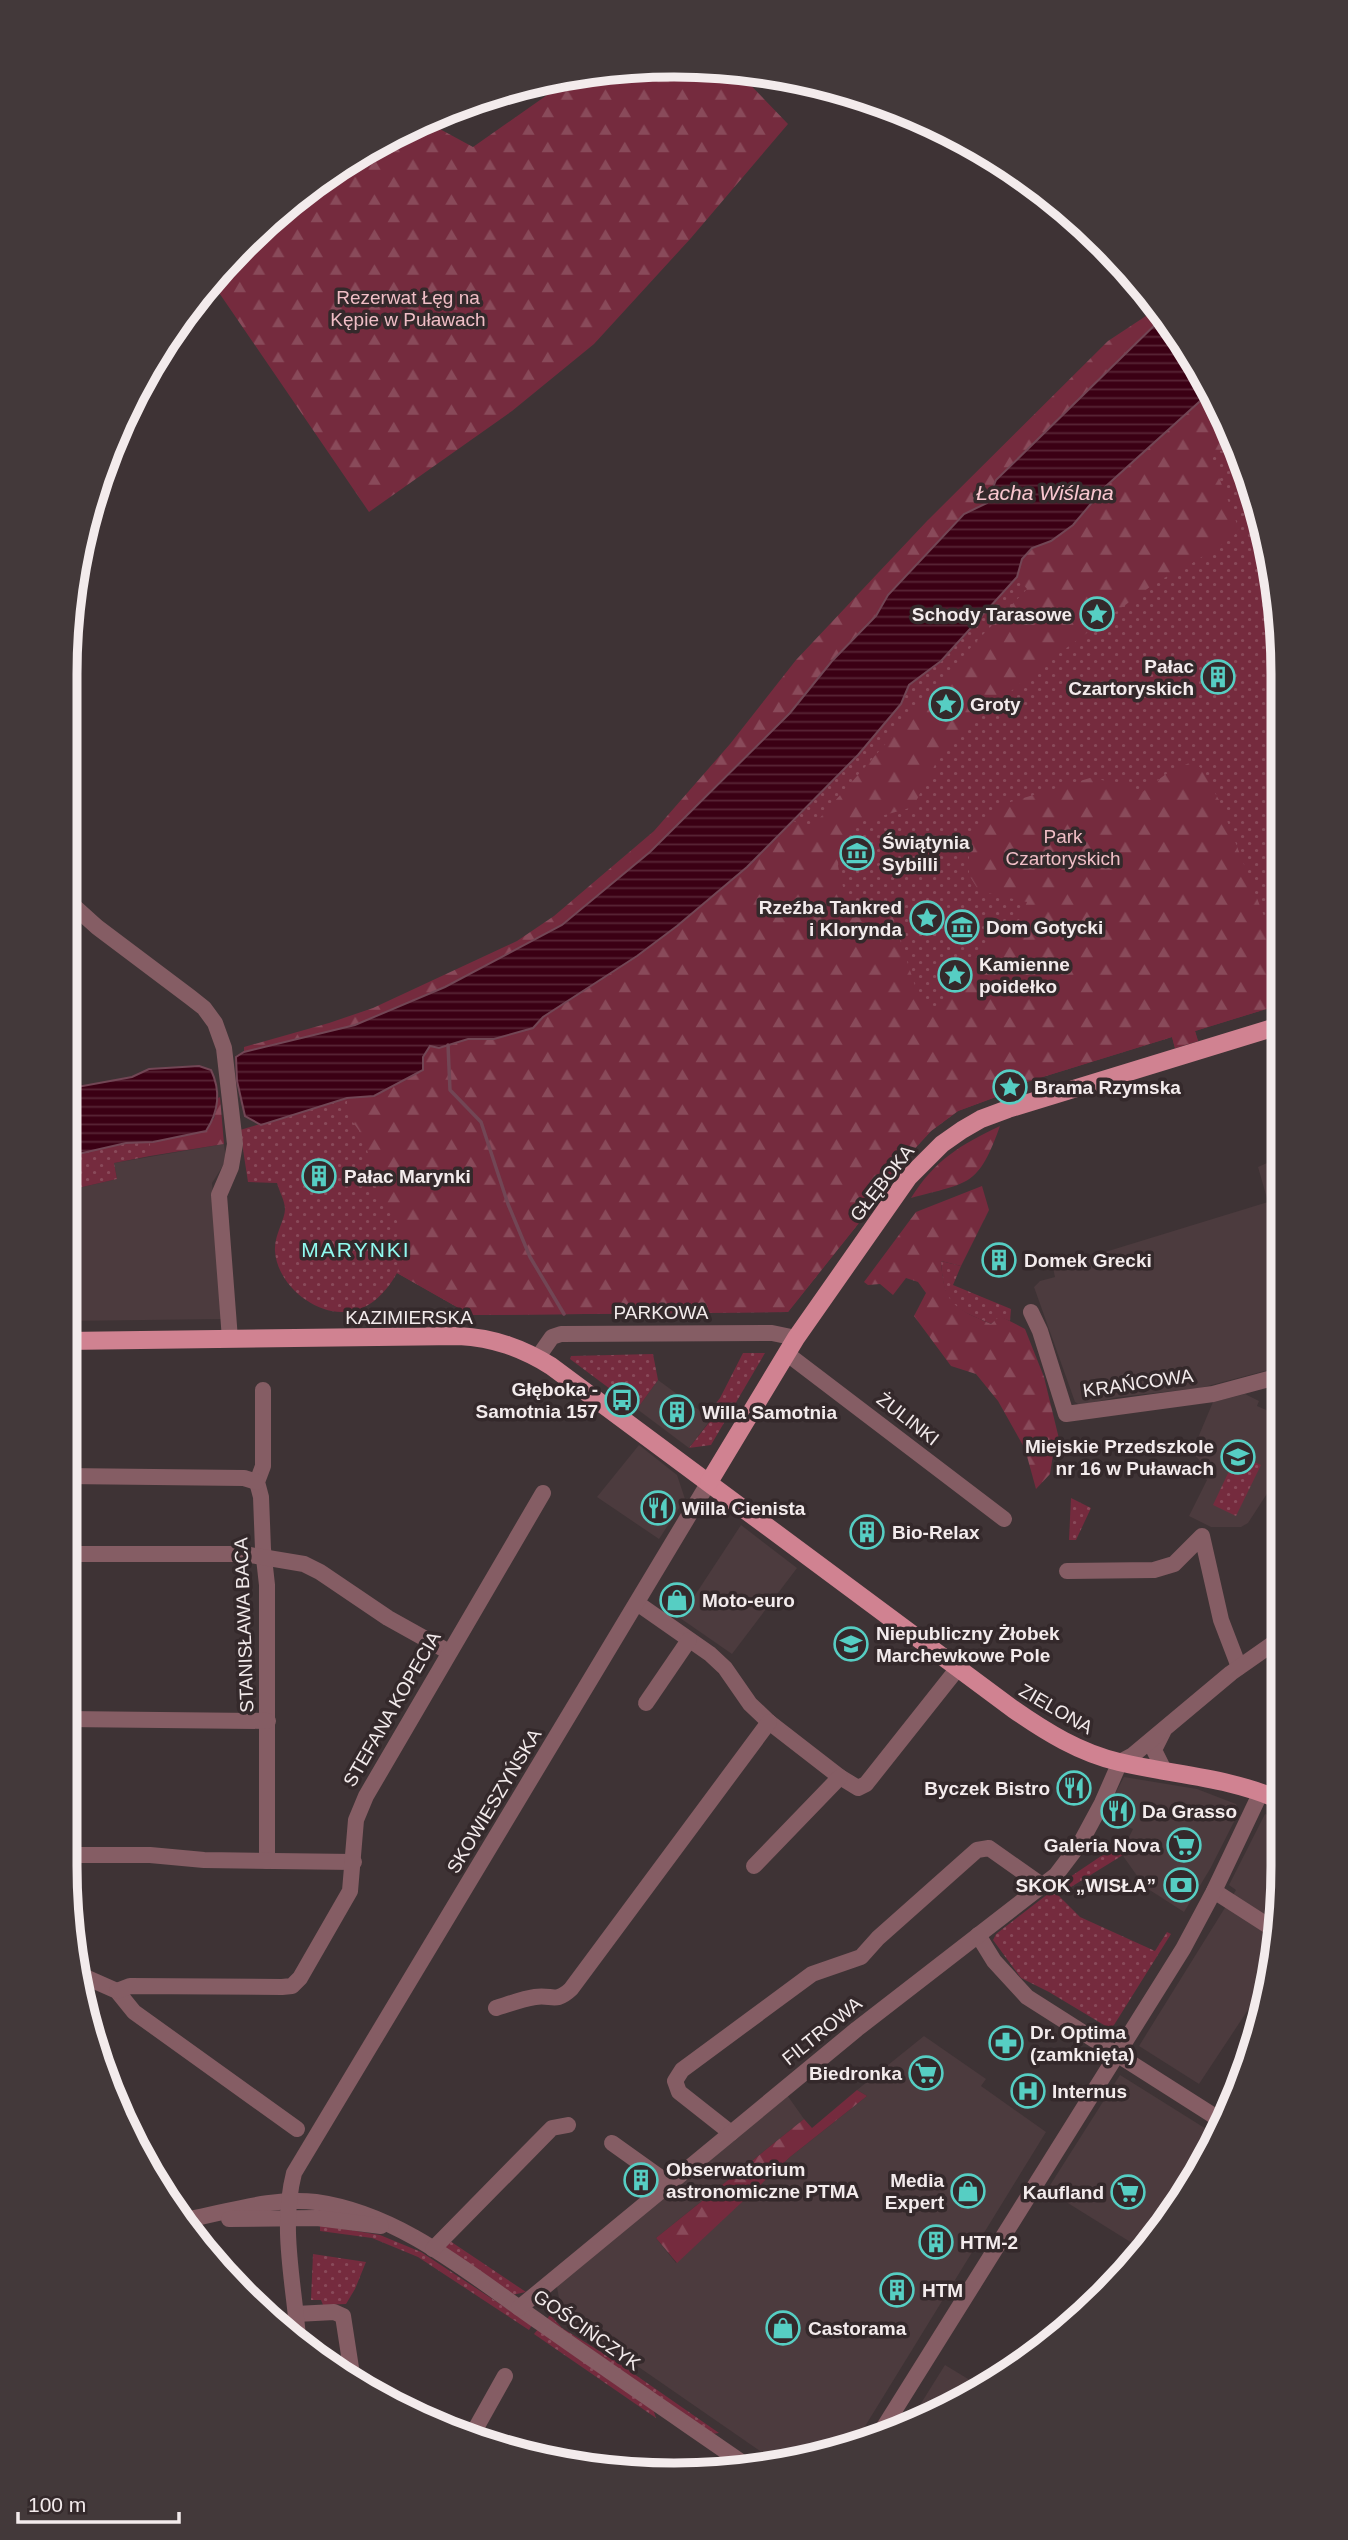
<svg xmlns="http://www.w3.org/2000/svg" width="1348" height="2540" viewBox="0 0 1348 2540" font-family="Helvetica,sans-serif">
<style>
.built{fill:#4c3b3e}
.grass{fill:url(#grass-dots)}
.forest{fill:url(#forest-firs)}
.water{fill:url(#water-rules);stroke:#724655;stroke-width:2}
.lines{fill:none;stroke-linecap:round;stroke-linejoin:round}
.stream{stroke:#724655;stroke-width:3.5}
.minor{stroke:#855d64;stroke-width:16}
.major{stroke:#d08291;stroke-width:18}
.labels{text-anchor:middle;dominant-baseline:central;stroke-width:7;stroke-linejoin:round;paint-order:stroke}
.park-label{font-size:19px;fill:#f0bec6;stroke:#34292b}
.poi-label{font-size:19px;font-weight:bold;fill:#f3ebec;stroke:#34292b;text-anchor:start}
.street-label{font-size:19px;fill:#f3ebec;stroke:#34292b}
.water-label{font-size:21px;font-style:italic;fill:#fac7d0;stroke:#34292b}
.neighbourhood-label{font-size:21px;letter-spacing:2px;fill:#90faf0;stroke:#34292b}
.rim{fill:none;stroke:#f3ebec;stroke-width:9}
</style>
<defs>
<pattern id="grass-dots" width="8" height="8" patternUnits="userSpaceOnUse" patternTransform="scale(1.75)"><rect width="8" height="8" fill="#752b3e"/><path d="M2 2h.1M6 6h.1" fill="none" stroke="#894a5a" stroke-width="1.8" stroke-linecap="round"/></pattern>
<pattern id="forest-firs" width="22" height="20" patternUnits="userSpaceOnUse" patternTransform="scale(1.75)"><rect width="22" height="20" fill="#752b3e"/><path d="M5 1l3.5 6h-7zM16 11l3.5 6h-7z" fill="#894a5a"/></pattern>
<pattern id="water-rules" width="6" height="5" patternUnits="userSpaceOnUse" patternTransform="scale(1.75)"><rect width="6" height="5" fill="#3b0014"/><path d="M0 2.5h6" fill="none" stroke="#582536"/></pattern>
</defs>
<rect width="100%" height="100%" fill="#3e3335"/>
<g class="built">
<path d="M224 1144 226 1161 212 1183 225 1319 65 1321V1191L117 1179 114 1163Z"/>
<path d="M1280 1157V1367L1200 1388 1119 1397 1080 1405 1075 1402 1034 1287 1040 1281 1055 1277 1053 1268 1268 1202 1258 1167Z"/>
<path d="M658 1380 711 1419 689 1448 637 1409Z"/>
<path d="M1245 1394 1259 1401 1257 1406 1280 1416 1281 1472 1248 1523 1241 1527H1211L1189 1516 1207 1480 1205 1478 1210 1467 1201 1462 1192 1452 1213 1402Z"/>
<path d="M639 1445 677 1475 685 1499 659 1539 597 1497Z"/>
<path d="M741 1525 797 1568 732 1654 680 1618Z"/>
<path d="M1124 1777 1197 1789 1236 1804 1239 1812 1210 1869 1184 1912 1145 1887 1116 1846 1129 1837 1133 1829 1103 1817Z"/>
<path d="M1265 1814 1282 1820V1905L1271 1975 1199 2084 1139 2046 1236 1890 1229 1885Z"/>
<path d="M924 2036 986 2079 981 2086 1046 2132 856 2441 773 2460 562 2314 556 2282 787 2095 804 2119 656 2238 676 2263 790 2157 867 2096 857 2090Z"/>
<path d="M1120 2075 1219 2137 1140 2248 1047 2190Z"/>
<path d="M945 2365 983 2388 905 2429Z"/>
</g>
<g class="grass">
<path d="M1209 393 1237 441 1278 594 1279 1005 1195 1031 1198 1041 1175 1048 1172 1037 1010 1087 1003 1089 1004 1094 958 1111 931 1131 907 1157 909 1160 788 1312 471 1315 397 1273C385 1294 368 1312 342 1312 311 1312 277 1283 275 1251 274 1235 285 1220 285 1209 285 1201 279 1191 277 1183L248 1182 240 1130 347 1098 439 1048 468 1039 747 867 858 755 901 704 909 685 941 661 1022 559Z"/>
<path d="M150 1142V1156L114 1163 117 1179 65 1191V1157L126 1143Z"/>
<path d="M941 1261 961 1266 953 1285 1011 1309 1010 1321 1000 1317 991 1324C951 1306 944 1307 941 1261Z"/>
<path d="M743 1353H765L711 1445 689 1448 711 1420 706 1416 720 1398Z"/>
<path d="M653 1354 658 1380 637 1409 570 1359 571 1356Z"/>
<path d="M1237 1454 1261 1465 1236 1516 1213 1505Z"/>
<path d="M1071 1498 1091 1508 1076 1540H1069Z"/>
<path d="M1116 1846 1123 1855 1058 1895 1080 1917 1155 1951 1167 1932 1171 1934 1114 2025 1109 2028 1049 1992 1021 1978 993 1940 996 1934 1070 1877Z"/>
<path d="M320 2225 380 2235 421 2252 532 2325 529 2330 418 2257 372 2238 320 2231Z"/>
<path d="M447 2239 526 2292 512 2295 444 2248Z"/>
<path d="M313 2254 366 2262 355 2289 346 2304 323 2305 321 2300H311Z"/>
<path d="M550 2315 562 2328 614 2360 719 2433 712 2434 547 2319Z"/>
<path d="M538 2329 653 2409 656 2418 534 2334Z"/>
</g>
<g class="forest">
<path d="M714 66 736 70 788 124 691 238 594 344 512 411 369 512 211 281 239 252 425 121 473 147 577 74 595 70Z"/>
<path d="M1158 308 1165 317 996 480 987 503 964 514 888 595 876 616 832 661 790 713 650 852 562 925 445 987 355 1025 244 1052V1047L329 1023 373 1008 517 941 554 916 654 831 730 744 796 660 927 521 1108 341Z"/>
<path d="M1209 393 1237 441 1240 454 1234 450 1215 451 1211 457 1239 529 1233 537 1186 567 1158 581 1035 671 968 727 939 757 913 807 860 822 839 849 838 866 844 891 859 908C873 906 881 905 892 915L918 995 931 1011 946 1005 974 959 1020 919 1027 902 979 891 969 875V855L978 825 997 806 1090 778 1125 784 1141 793 1166 774 1189 763 1200 767 1219 800 1279 955V1005L1195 1031 1198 1041 1175 1048 1172 1037 1010 1087 1003 1089 1004 1094 958 1111 931 1131 907 1157 909 1160 788 1312 471 1315 397 1273 403 1250 400 1227 390 1207 380 1195 363 1136 347 1114V1098L374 1096 423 1057 430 1045 439 1048 468 1039H494L533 1028 543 1017C588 987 634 959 677 926 718 894 756 858 793 821L811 828 973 645 1027 589 1017 577 1022 559 1032 548 1051 541 1073 525 1105 487Z"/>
<path d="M220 1097 224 1144 150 1156V1142L214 1119 218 1098Z"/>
<path d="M1000 1126C978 1187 970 1182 911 1198 935 1160 960 1145 1000 1126Z"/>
<path d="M982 1186 989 1210 961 1266 941 1261C944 1305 953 1307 991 1324L1000 1316 1025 1329 1044 1377 1061 1447 1054 1448 1050 1474 1036 1489 1025 1449 998 1401 976 1374 951 1366 914 1316 926 1293 918 1282 906 1278 893 1295 880 1284 868 1285 864 1282 916 1212Z"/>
<path d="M857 2090 867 2096 790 2157 677 2263 656 2238 804 2119 812 2128Z"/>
</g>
<g class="water">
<path d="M1163 317H1165L1209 393 1105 487 1073 525 1051 541 1032 548 1022 559 1017 577 941 661 909 685 901 704 858 755 747 867 677 926 637 956 543 1017 533 1028 494 1039H468L439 1048 430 1046 423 1057V1070L374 1096 347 1098 261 1125 245 1116 237 1081 236 1057 244 1052 355 1025 445 987 562 925 650 852 790 713 832 661 876 616 888 595 964 514 987 503 996 480Z"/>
<path d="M199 1066 211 1070C221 1091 219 1111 206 1131L153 1142 126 1143 65 1157 66 1089 132 1077 149 1069Z"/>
</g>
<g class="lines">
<path class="stream" d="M448 1045 450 1090 481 1122 508 1204 530 1257 564 1314"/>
<g class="minor">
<path d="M66 899 97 927 190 997 204 1008 215 1023 224 1048 235 1144 231 1167 219 1195 230 1339"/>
<path d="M1031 1312 1040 1331 1066 1414 1213 1394 1280 1376"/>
<path d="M786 1353 1004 1519"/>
<path d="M538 1357 552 1337 561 1334 772 1333 796 1338"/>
<path d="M263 1390V1466L257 1482 261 1497 263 1549 267 1585V1861"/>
<path d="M65 1476 244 1478 257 1482"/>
<path d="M65 1554H244L304 1564 320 1572 388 1618 449 1652"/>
<path d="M1067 1571 1154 1570 1174 1564 1202 1536 1221 1620 1239 1667"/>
<path d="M637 1603 710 1654 725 1668 750 1704 769 1722 840 1777 858 1788 866 1784 958 1668"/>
<path d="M646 1703 689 1640"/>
<path d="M65 1719 268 1721"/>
<path d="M1163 1732 1154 1750 1164 1770"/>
<path d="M65 1855H150L204 1860 354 1862"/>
<path d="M754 1866 840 1777"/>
<path d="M1214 1891 1278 1932"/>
<path d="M978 1935 994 1961 1027 1997 1225 2123"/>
<path d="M83 1976 117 1991 134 2012 297 2129"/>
<path d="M117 1991 130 1986 282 1987 292 1986 300 1978 350 1891 356 1820 366 1796 543 1493"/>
<path d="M496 2008C509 2004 522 1999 535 1997 552 1994 555 2004 571 1989L769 1722"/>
<path d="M731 2133 679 2092 675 2081 682 2070 812 1974 861 1957 878 1938 977 1850 989 1848 1043 1886"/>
<path d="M612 2143 668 2183"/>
<path d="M190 2219C231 2211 274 2197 316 2202 402 2214 472 2276 542 2324 610 2372 679 2419 747 2466"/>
<path d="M229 2219 317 2218 381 2226"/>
<path d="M433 2249 552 2128 568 2125"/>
<path d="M519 2308 857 2029 1056 1875 1081 1842 1102 1803 1120 1762 1133 1755 1231 1673 1281 1638"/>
<path d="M296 2314 334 2312 343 2316 353 2381"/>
<path d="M298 2338C294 2283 280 2228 294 2173L709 1482"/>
<path d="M472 2435 505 2376"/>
<path d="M879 2435 1183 1949 1214 1891 1261 1792"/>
</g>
<g class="major">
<path d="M65 1341 459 1336C494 1338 522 1348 551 1366L1013 1709C1046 1732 1080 1753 1119 1762 1173 1775 1230 1777 1282 1801"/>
<path d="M709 1482 796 1338 908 1178 942 1144 962 1130 981 1119 1008 1109 1279 1026"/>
</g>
</g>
<defs>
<symbol id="sight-ring" viewBox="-11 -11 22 22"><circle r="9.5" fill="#34292b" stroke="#56cec3" stroke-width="1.5"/><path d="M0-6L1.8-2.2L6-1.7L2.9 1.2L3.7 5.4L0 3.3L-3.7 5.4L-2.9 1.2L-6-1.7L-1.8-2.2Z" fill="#56cec3"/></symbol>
<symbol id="building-ring" viewBox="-11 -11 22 22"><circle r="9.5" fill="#34292b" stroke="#56cec3" stroke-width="1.5"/><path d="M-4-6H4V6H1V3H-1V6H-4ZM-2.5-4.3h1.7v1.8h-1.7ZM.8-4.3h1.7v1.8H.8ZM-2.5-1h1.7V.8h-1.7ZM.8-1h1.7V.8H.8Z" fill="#56cec3"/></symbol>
<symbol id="museum-ring" viewBox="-11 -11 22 22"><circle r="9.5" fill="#34292b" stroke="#56cec3" stroke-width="1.5"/><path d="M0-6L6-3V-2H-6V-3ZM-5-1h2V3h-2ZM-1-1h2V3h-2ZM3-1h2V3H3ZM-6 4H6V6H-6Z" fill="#56cec3"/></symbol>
<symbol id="bus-ring" viewBox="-11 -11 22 22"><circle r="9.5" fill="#34292b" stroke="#56cec3" stroke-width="1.5"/><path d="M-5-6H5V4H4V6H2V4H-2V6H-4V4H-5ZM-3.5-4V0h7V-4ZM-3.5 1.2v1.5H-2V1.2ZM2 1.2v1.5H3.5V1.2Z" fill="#56cec3"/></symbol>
<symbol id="school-ring" viewBox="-11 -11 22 22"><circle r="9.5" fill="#34292b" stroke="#56cec3" stroke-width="1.5"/><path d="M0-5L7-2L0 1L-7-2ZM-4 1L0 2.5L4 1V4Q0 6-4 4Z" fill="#56cec3"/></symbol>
<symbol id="restaurant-ring" viewBox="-11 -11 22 22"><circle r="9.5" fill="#34292b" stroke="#56cec3" stroke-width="1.5"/><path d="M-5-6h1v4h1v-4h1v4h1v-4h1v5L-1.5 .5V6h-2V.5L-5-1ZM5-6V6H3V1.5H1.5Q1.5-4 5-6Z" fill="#56cec3"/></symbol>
<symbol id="shop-ring" viewBox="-11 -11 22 22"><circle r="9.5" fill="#34292b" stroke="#56cec3" stroke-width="1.5"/><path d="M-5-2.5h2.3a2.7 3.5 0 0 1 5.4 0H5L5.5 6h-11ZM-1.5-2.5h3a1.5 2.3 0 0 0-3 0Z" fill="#56cec3"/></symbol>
<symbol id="supermarket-ring" viewBox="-11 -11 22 22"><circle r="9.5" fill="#34292b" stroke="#56cec3" stroke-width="1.5"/><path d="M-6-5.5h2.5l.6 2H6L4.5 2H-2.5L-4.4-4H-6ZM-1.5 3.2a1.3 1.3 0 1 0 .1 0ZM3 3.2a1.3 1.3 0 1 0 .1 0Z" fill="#56cec3"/></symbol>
<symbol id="bank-ring" viewBox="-11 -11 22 22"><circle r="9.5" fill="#34292b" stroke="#56cec3" stroke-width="1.5"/><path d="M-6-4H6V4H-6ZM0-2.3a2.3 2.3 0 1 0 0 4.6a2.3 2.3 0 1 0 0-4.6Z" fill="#56cec3"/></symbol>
<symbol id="pharmacy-ring" viewBox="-11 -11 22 22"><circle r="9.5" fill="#34292b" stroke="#56cec3" stroke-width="1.5"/><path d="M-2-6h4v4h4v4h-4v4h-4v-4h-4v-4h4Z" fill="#56cec3"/></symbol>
<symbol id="hospital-ring" viewBox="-11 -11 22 22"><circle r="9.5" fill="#34292b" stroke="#56cec3" stroke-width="1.5"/><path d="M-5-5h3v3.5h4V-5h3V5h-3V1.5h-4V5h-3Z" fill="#56cec3"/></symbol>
</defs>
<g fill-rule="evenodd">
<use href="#sight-ring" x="1078" y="595" width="38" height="38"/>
<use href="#building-ring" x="1199" y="658" width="38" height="38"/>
<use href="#sight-ring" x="927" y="685" width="38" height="38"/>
<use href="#museum-ring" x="838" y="834" width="38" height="38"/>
<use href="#sight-ring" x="908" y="899" width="38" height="38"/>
<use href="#museum-ring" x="943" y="908" width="38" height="38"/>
<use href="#sight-ring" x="936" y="956" width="38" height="38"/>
<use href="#sight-ring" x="991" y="1068" width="38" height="38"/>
<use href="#building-ring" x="300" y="1157" width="38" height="38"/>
<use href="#building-ring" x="980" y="1241" width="38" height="38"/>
<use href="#bus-ring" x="603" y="1381" width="38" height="38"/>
<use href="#building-ring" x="658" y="1393" width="38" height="38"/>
<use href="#school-ring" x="1219" y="1438" width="38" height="38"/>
<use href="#restaurant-ring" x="639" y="1489" width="38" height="38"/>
<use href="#building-ring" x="848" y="1513" width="38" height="38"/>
<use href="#shop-ring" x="658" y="1581" width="38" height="38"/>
<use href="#school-ring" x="832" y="1625" width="38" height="38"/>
<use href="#restaurant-ring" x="1055" y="1769" width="38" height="38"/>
<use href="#restaurant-ring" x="1099" y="1792" width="38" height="38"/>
<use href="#supermarket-ring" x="1165" y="1826" width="38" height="38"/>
<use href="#bank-ring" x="1162" y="1866" width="38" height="38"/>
<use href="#pharmacy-ring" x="987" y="2024" width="38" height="38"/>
<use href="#supermarket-ring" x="907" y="2054" width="38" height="38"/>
<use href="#hospital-ring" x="1009" y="2072" width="38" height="38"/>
<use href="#building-ring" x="622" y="2161" width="38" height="38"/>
<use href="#shop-ring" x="949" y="2172" width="38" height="38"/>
<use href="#supermarket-ring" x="1109" y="2173" width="38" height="38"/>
<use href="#building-ring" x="917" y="2223" width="38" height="38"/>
<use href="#building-ring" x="878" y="2271" width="38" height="38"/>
<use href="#shop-ring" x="764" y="2309" width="38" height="38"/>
</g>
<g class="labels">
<g class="park-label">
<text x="408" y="297">Rezerwat Łęg na<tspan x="408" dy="22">Kępie w Puławach</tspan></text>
<text x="1063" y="836">Park<tspan x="1063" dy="22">Czartoryskich</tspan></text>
</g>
<g class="poi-label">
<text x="1072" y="614" text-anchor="end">Schody Tarasowe</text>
<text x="1194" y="666" text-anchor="end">Pałac<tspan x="1194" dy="22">Czartoryskich</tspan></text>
<text x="970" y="704">Groty</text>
<text x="882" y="842">Świątynia<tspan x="882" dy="22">Sybilli</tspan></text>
<text x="902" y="907" text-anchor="end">Rzeźba Tankred<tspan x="902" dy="22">i Klorynda</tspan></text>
<text x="986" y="927">Dom Gotycki</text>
<text x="979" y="964">Kamienne<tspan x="979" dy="22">poidełko</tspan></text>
<text x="1034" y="1087">Brama Rzymska</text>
<text x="344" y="1176">Pałac Marynki</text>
<text x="1024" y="1260">Domek Grecki</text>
<text x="598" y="1389" text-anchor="end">Głęboka -<tspan x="598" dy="22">Samotnia 157</tspan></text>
<text x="702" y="1412">Willa Samotnia</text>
<text x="1214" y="1446" text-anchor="end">Miejskie Przedszkole<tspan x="1214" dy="22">nr 16 w Puławach</tspan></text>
<text x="682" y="1508">Willa Cienista</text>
<text x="892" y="1532">Bio-Relax</text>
<text x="702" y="1600">Moto-euro</text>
<text x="876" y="1633">Niepubliczny Żłobek<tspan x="876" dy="22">Marchewkowe Pole</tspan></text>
<text x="1050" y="1788" text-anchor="end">Byczek Bistro</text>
<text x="1142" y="1811">Da Grasso</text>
<text x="1160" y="1845" text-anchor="end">Galeria Nova</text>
<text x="1156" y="1885" text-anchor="end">SKOK „WISŁA”</text>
<text x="1030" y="2032">Dr. Optima<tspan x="1030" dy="22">(zamknięta)</tspan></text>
<text x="902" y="2073" text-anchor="end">Biedronka</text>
<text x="1052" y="2091">Internus</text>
<text x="666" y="2169">Obserwatorium<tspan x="666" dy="22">astronomiczne PTMA</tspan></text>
<text x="944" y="2180" text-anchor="end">Media<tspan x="944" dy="22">Expert</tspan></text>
<text x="1104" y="2192" text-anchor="end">Kaufland</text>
<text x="960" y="2242">HTM-2</text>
<text x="922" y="2290">HTM</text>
<text x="808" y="2328">Castorama</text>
</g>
<g class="street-label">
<text transform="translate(882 1183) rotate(-52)">GŁĘBOKA</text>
<text x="661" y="1312">PARKOWA</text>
<text x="409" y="1317">KAZIMIERSKA</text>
<text transform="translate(1138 1383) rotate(-8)">KRAŃCOWA</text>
<text transform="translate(908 1419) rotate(38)">ŻULINKI</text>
<text transform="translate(244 1625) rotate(-92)">STANISŁAWA BACA</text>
<text transform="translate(392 1709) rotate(-60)">STEFANA KOPECIA</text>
<text transform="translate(1056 1709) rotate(30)">ZIELONA</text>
<text transform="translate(494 1801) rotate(-59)">SKOWIESZYŃSKA</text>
<text transform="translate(822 2031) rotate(-39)">FILTROWA</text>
<text transform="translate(587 2330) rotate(35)">GOŚCIŃCZYK</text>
</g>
<g class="water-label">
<text x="1045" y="492">Łacha Wiślana</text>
</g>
<g class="neighbourhood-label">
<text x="356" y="1249">MARYNKI</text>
</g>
</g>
<path d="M0 0H1348V2540H0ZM674 77H674A597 597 0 0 1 1271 674V1866A597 597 0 0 1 674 2463H674A597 597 0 0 1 77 1866V674A597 597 0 0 1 674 77Z" fill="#43393a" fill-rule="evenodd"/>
<path class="rim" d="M674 77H674A597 597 0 0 1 1271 674V1866A597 597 0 0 1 674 2463H674A597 597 0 0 1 77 1866V674A597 597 0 0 1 674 77Z"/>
<path d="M18 2512v10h161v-10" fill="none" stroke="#f3ebec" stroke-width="3.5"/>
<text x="28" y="2512" font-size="21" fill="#f3ebec" stroke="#34292b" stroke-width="5" paint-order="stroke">100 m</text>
</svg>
